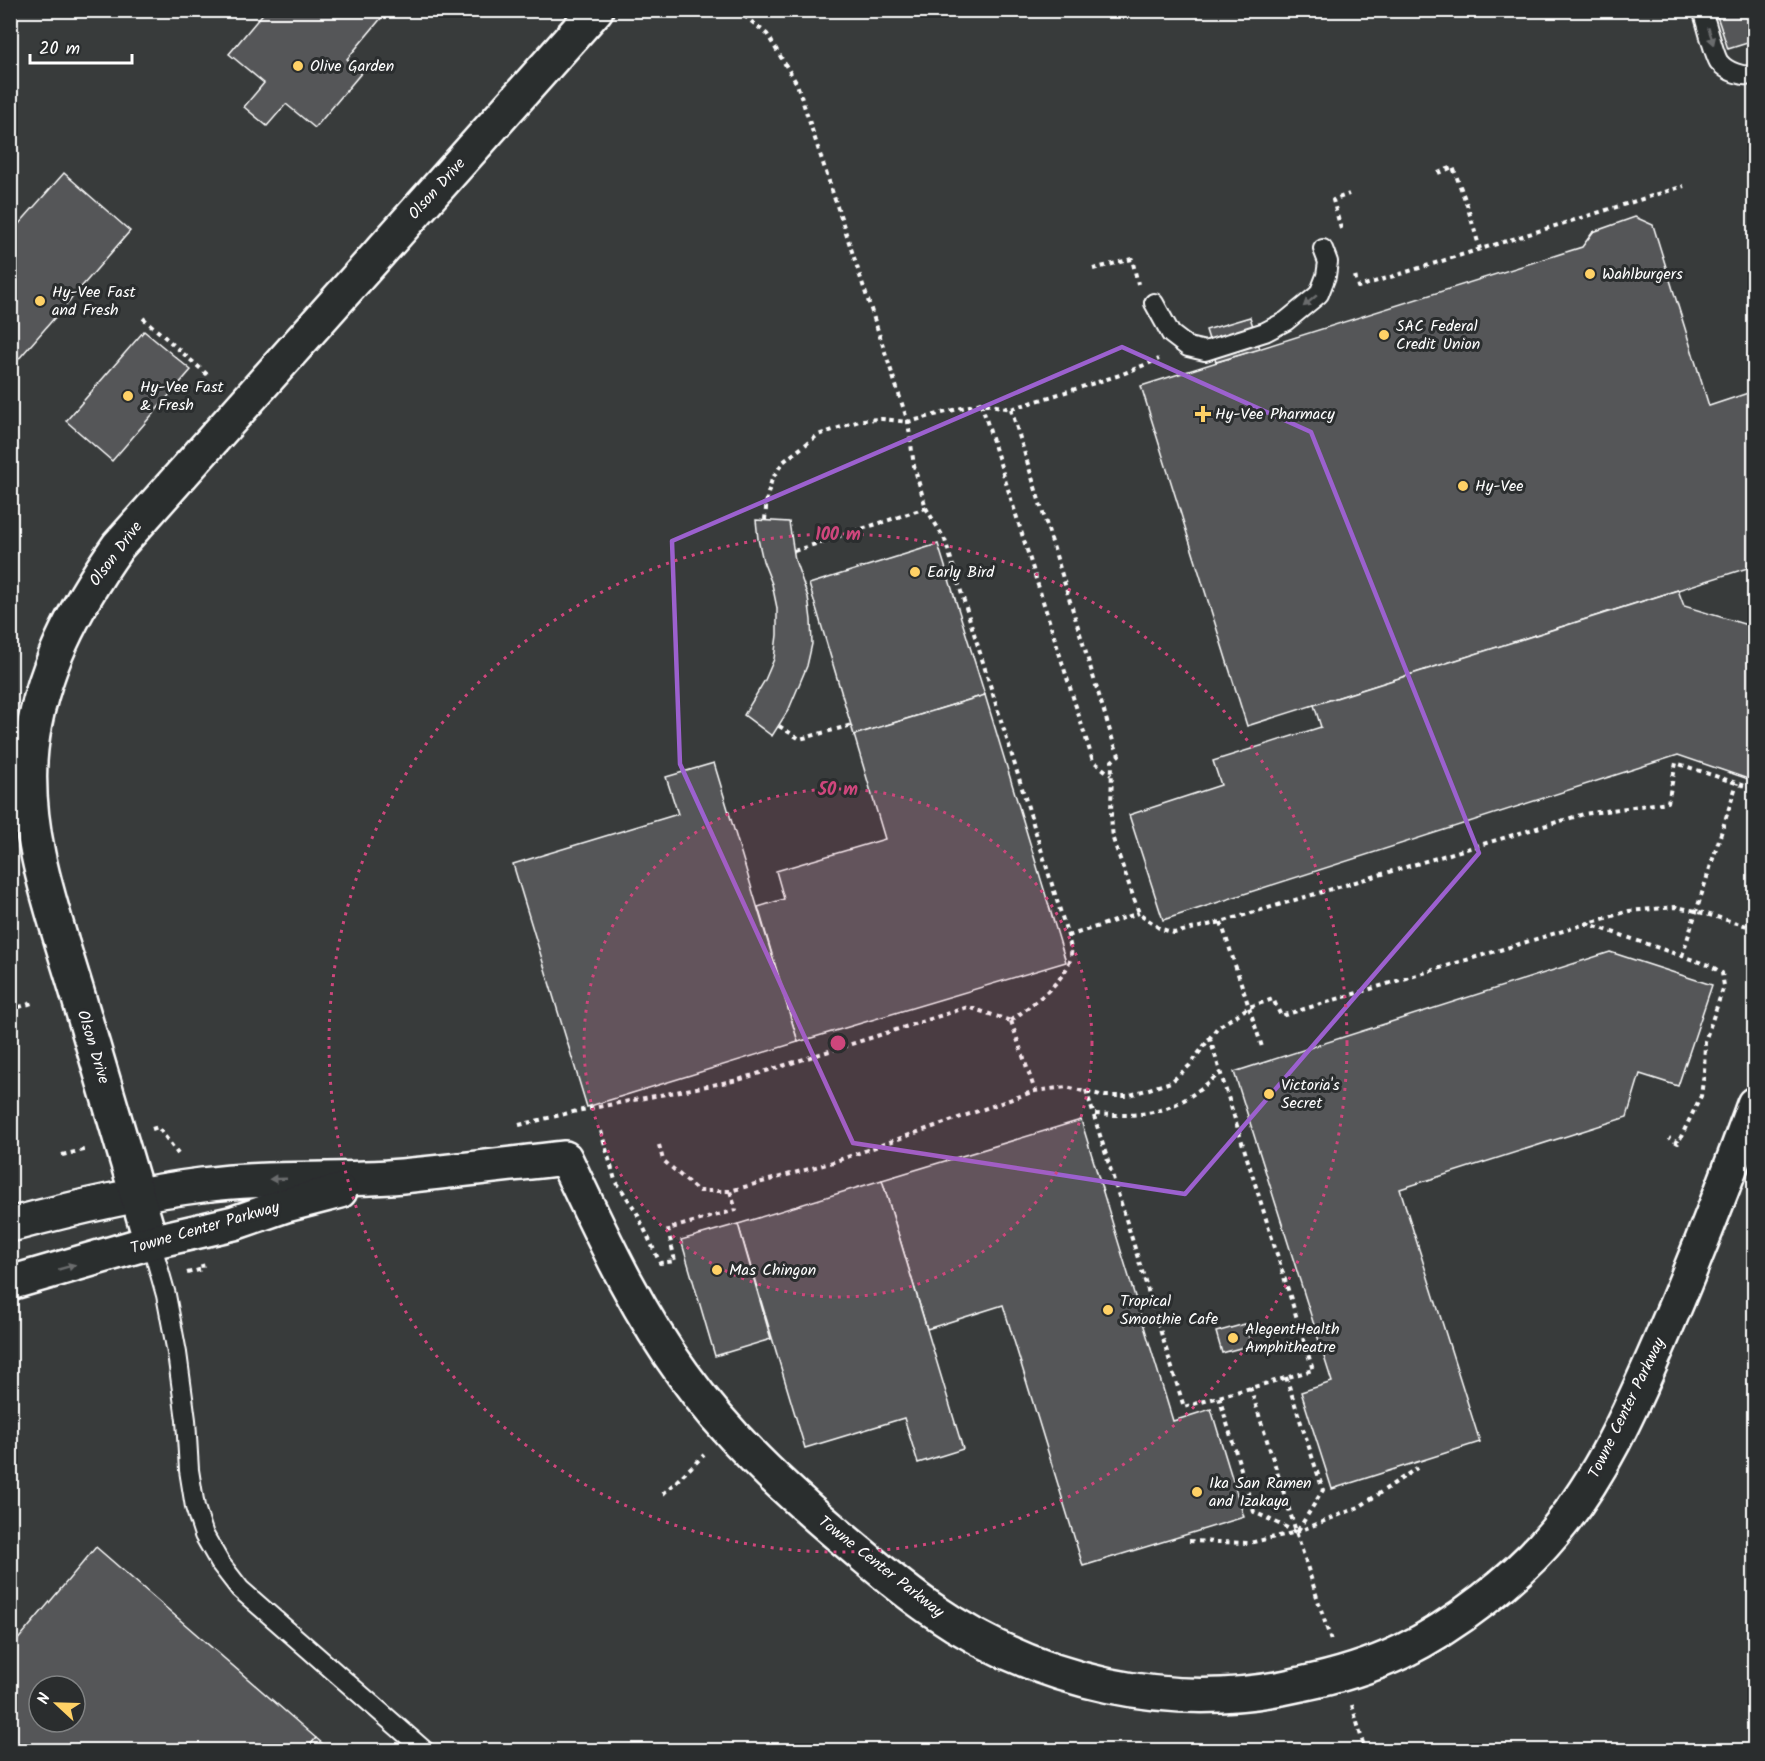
<svg xmlns="http://www.w3.org/2000/svg" width="1765" height="1761" viewBox="0 0 1765 1761" font-family="Kalam,sans-serif">
<style>
.built{fill:#373a3b;fill-rule:evenodd}
.building{fill:#555758;stroke:#fff;stroke-width:1.5;fill-rule:evenodd}
.lines{fill:none;stroke-linecap:round;stroke-linejoin:round}
.service-casing{stroke:#fff;stroke-width:22}
.minor-casing{stroke:#fff;stroke-width:38}
.path{stroke:#fff;stroke-width:4;stroke-dasharray:4.5 4.5;stroke-linecap:butt}
.service{stroke:#2a2d2e;stroke-width:18}
.minor{stroke:#2a2d2e;stroke-width:33}
.oneway{fill:#6a6c6d}
.marked{fill:none;stroke:#9c61cf;stroke-width:4.5;stroke-linejoin:round}
.ring{fill:none;stroke:#ce467c;stroke-width:3;stroke-dasharray:3 6}
.poi-dot{fill:#ffd166;stroke:#2a2d2e;stroke-width:2}
.labels{text-anchor:middle;dominant-baseline:central;stroke-width:6;stroke-linejoin:round;paint-order:stroke}
.poi-label{font-size:16px;fill:#fff;stroke:#2a2d2e;text-anchor:start}
.street-label{font-size:16px;fill:#fff;stroke:#2a2d2e}
.centre{fill:#ce467c;stroke:#2a2d2e;stroke-width:3}
.ring-label{font-size:18px;text-anchor:middle;font-weight:bold;fill:#ce467c;stroke:#2a2d2e;stroke-width:6;stroke-linejoin:round;paint-order:stroke}
</style>
<rect width="100%" height="100%" fill="#2a2d2e"/>
<filter id="ink" filterUnits="userSpaceOnUse"><feTurbulence type="fractalNoise" baseFrequency=".0167" numOctaves="2"/><feDisplacementMap in="SourceGraphic" scale="12" xChannelSelector="R" yChannelSelector="G"/><feConvolveMatrix kernelMatrix="1 2 1 2 8 2 1 2 1" color-interpolation-filters="sRGB"/></filter>
<g filter="url(#ink)">
<path class="built" d="M11 11H1754V1750H11ZM39 1686H75V1722H39Z"/>
<g class="building">
<path d="M266 10H388L347 59 362 72 315 128 286 104 267 126 244 107 264 83 229 54Z"/>
<path d="M1715 10H1754V41L1728 49Z"/>
<path d="M64 173 130 231 10 369V234Z"/>
<path d="M1635 217 1653 225 1709 406 1754 391V566L1247 726 1141 386 1582 247 1593 232Z"/>
<path d="M1250 317 1260 349 1216 362 1206 330Z"/>
<path d="M144 331 191 370 112 461 66 421Z"/>
<path d="M756 520 789 522 795 560 808 597 811 620 812 644 807 666 789 709 772 736 744 715 765 680 774 659 777 635V608L772 584 763 561 758 539Z"/>
<path d="M938 544 985 695 854 735 809 584Z"/>
<path d="M1678 590 1684 606 1754 627V781L1678 755 1163 920 1129 815 1221 785 1213 761 1321 727 1314 705Z"/>
<path d="M985 695 1066 962 798 1042 758 907 784 899 776 871 885 839 854 735Z"/>
<path d="M714 763 798 1042 587 1107 513 864 678 814 666 777Z"/>
<path d="M1610 952 1712 985 1678 1086 1640 1074 1627 1117 1400 1189 1480 1442 1332 1489 1301 1392 1332 1382 1234 1072Z"/>
<path d="M1081 1120 1173 1421 1211 1409 1244 1517 1083 1566 1003 1305 927 1329 882 1180Z"/>
<path d="M882 1180 963 1449 918 1463 904 1418 805 1448 738 1224Z"/>
<path d="M738 1224 771 1339 715 1356 681 1240Z"/>
<path d="M1245 1324 1251 1345 1222 1353 1216 1332Z"/>
<path d="M96 1547 316 1738 306 1750H10V1649ZM39 1686H75V1722H39Z"/>
<path d="M316 1738 330 1750H306Z"/>
</g>
<g class="lines">
<defs>
<g id="service">
<path d="M1702 10C1706 21 1714 55 1719 62 1727 72 1743 77 1754 75"/>
<path d="M1154 303 1171 334 1188 347 1205 351 1265 332 1286 321 1319 294 1326 276 1328 262 1323 249"/>
<path d="M151 1242 166 1295 177 1353 186 1420 189 1470 195 1507 204 1535 220 1563 240 1589 424 1750"/>
</g>
<g id="minor">
<path d="M10 1225C73 1208 137 1193 202 1185 268 1176 336 1182 402 1176 456 1171 511 1164 565 1158 600 1231 634 1307 683 1374 728 1437 783 1488 842 1538 871 1562 900 1588 931 1609 1038 1683 1173 1714 1301 1684 1335 1677 1369 1667 1401 1652 1453 1627 1517 1578 1554 1533 1601 1477 1631 1409 1660 1342 1694 1263 1725 1184 1754 1104"/>
<path d="M151 1242C127 1162 104 1082 80 1002 56 920 22 835 31 749 39 673 75 607 118 546L596 10"/>
<path d="M10 1283 151 1242 234 1223 286 1205 340 1191"/>
</g>
</defs>
<use href="#service" class="service-casing"/>
<use href="#minor" class="minor-casing"/>
<g class="path">
<path d="M737 10 767 34 797 84 908 422 914 466 926 508 945 540 1068 936C1069 942 1072 949 1071 955 1068 981 1030 1005 1011 1021"/>
<path d="M1438 173 1453 167 1467 205 1480 249"/>
<path d="M1341 229 1333 200 1349 194"/>
<path d="M1093 269 1132 259 1138 284"/>
<path d="M1355 276 1358 287 1684 186"/>
<path d="M143 318 210 377"/>
<path d="M981 403 1093 761 1111 775"/>
<path d="M1011 409 1113 741 1119 755 1112 761 1111 816 1113 839 1139 913 1159 928 1174 933 1221 922 1584 814 1668 802 1676 763 1754 789"/>
<path d="M765 520 767 497 772 479 783 462 818 435 862 420 882 419 908 422 981 403 1011 409 1120 375 1159 359"/>
<path d="M794 551 926 508"/>
<path d="M779 726 800 739 852 725"/>
<path d="M1221 922 1262 1047"/>
<path d="M1586 923 1711 966 1722 973 1724 986 1705 1041 1704 1073 1701 1096 1678 1143 1669 1138"/>
<path d="M1068 936 1139 913"/>
<path d="M1682 956 1737 783"/>
<path d="M10 1010 32 1003"/>
<path d="M1011 1021 1035 1091"/>
<path d="M1086 1090 1184 1407 1313 1370 1210 1039"/>
<path d="M1095 1114C1153 1118 1177 1111 1221 1072"/>
<path d="M519 1125 577 1111 738 1080 968 1007 1011 1021"/>
<path d="M152 1129 158 1127 178 1154"/>
<path d="M601 1131 615 1180 636 1211 660 1263 675 1261 668 1229 736 1210 730 1191"/>
<path d="M659 1145 663 1160 698 1191H730L830 1163 1035 1091 1066 1087 1105 1096H1127L1171 1082 1190 1065 1217 1028 1249 1007 1273 999 1281 1016 1629 911 1676 907 1696 911 1754 928"/>
<path d="M62 1155 88 1149"/>
<path d="M187 1273 203 1269 202 1264"/>
<path d="M1286 1377 1323 1490 1297 1532"/>
<path d="M1250 1387 1331 1641"/>
<path d="M1219 1397 1254 1512 1296 1532"/>
<path d="M663 1494 704 1455"/>
<path d="M1189 1541 1249 1543 1297 1532 1359 1507 1417 1468"/>
<path d="M1352 1705 1365 1750"/>
</g>
<use href="#service" class="service"/>
<use href="#minor" class="minor"/>
</g>
<defs><path id="oneway-solid" d="M-6-.8H1V-3.2L6.5 0L1 3.2V.8H-6Z" transform="scale(1.5)"/></defs>
<g class="oneway">
<use href="#oneway-solid" transform="translate(1711 36) rotate(72)"/>
<use href="#oneway-solid" transform="translate(1310 301) rotate(140)"/>
<use href="#oneway-solid" transform="translate(278 1179) rotate(178)"/>
<use href="#oneway-solid" transform="translate(67 1267) rotate(-16)"/>
</g>
</g>
<path class="marked" d="M1122 347 1311 432 1479 853 1185 1194 853 1143 680 764 672 541Z"/>
<circle cx="838" cy="1043" r="254" fill="#ce467c" fill-opacity=".12"/>
<g class="ring">
<circle cx="838" cy="1043" r="254"/>
<circle cx="838" cy="1043" r="509"/>
</g>
<g class="poi-dot">
<circle cx="298" cy="66" r="6"/>
<circle cx="1590" cy="274" r="6"/>
<circle cx="40" cy="301" r="6"/>
<circle cx="1384" cy="335" r="6"/>
<circle cx="128" cy="396" r="6"/>
<path d="M1200 405h6v6h6v6h-6v6h-6v-6h-6v-6h6z"/>
<circle cx="1463" cy="486" r="6"/>
<circle cx="915" cy="572" r="6"/>
<circle cx="1269" cy="1094" r="6"/>
<circle cx="717" cy="1270" r="6"/>
<circle cx="1108" cy="1310" r="6"/>
<circle cx="1233" cy="1338" r="6"/>
<circle cx="1197" cy="1492" r="6"/>
</g>
<g class="labels">
<g class="poi-label">
<text x="310" y="66">Olive Garden</text>
<text x="1602" y="274">Wahlburgers</text>
<text x="52" y="292">Hy-Vee Fast<tspan x="52" dy="18">and Fresh</tspan></text>
<text x="1396" y="326">SAC Federal<tspan x="1396" dy="18">Credit Union</tspan></text>
<text x="140" y="387">Hy-Vee Fast<tspan x="140" dy="18">&amp; Fresh</tspan></text>
<text x="1215" y="414">Hy-Vee Pharmacy</text>
<text x="1475" y="486">Hy-Vee</text>
<text x="927" y="572">Early Bird</text>
<text x="1281" y="1085">Victoria's<tspan x="1281" dy="18">Secret</tspan></text>
<text x="729" y="1270">Mas Chingon</text>
<text x="1120" y="1301">Tropical<tspan x="1120" dy="18">Smoothie Cafe</tspan></text>
<text x="1245" y="1329">AlegentHealth<tspan x="1245" dy="18">Amphitheatre</tspan></text>
<text x="1209" y="1483">Ika San Ramen<tspan x="1209" dy="18">and Izakaya</tspan></text>
</g>
<g class="street-label">
<text transform="translate(437 189) rotate(-48)">Olson Drive</text>
<text transform="translate(116 554) rotate(-53)">Olson Drive</text>
<text transform="translate(93 1047) rotate(73)">Olson Drive</text>
<text transform="translate(205 1228) rotate(-16)">Towne Center Parkway</text>
<text transform="translate(1627 1408) rotate(-64)">Towne Center Parkway</text>
<text transform="translate(881 1567) rotate(38)">Towne Center Parkway</text>
</g>
</g>
<circle cx="838" cy="1043" r="9" class="centre"/>
<g class="ring-label">
<text x="838" y="540">100 m</text>
<text x="838" y="795">50 m</text>
</g>
<rect width="1765" height="1761" fill="none" stroke="#2a2d2e" stroke-width="36"/>
<rect x="18" y="18" width="1729" height="1725" fill="none" stroke="#fff" stroke-width="2" filter="url(#ink)"/>
<g transform="translate(57 1704) rotate(292)"><circle r="28" fill="#2a2d2e" stroke="#7f8182" stroke-width="1.5"/>
<path d="M0-4.5L10 22L0 15L-10 22Z" fill="#ffd166"/>
<text y="-9" font-size="16" font-weight="bold" text-anchor="middle" fill="#ffffff">N</text>
</g>
<path d="M30 54v9h102v-9" fill="none" stroke="#ffffff" stroke-width="3"/>
<text x="39" y="54" font-size="18" fill="#ffffff" stroke="#2a2d2e" stroke-width="4.5" paint-order="stroke">20 m</text>
</svg>
